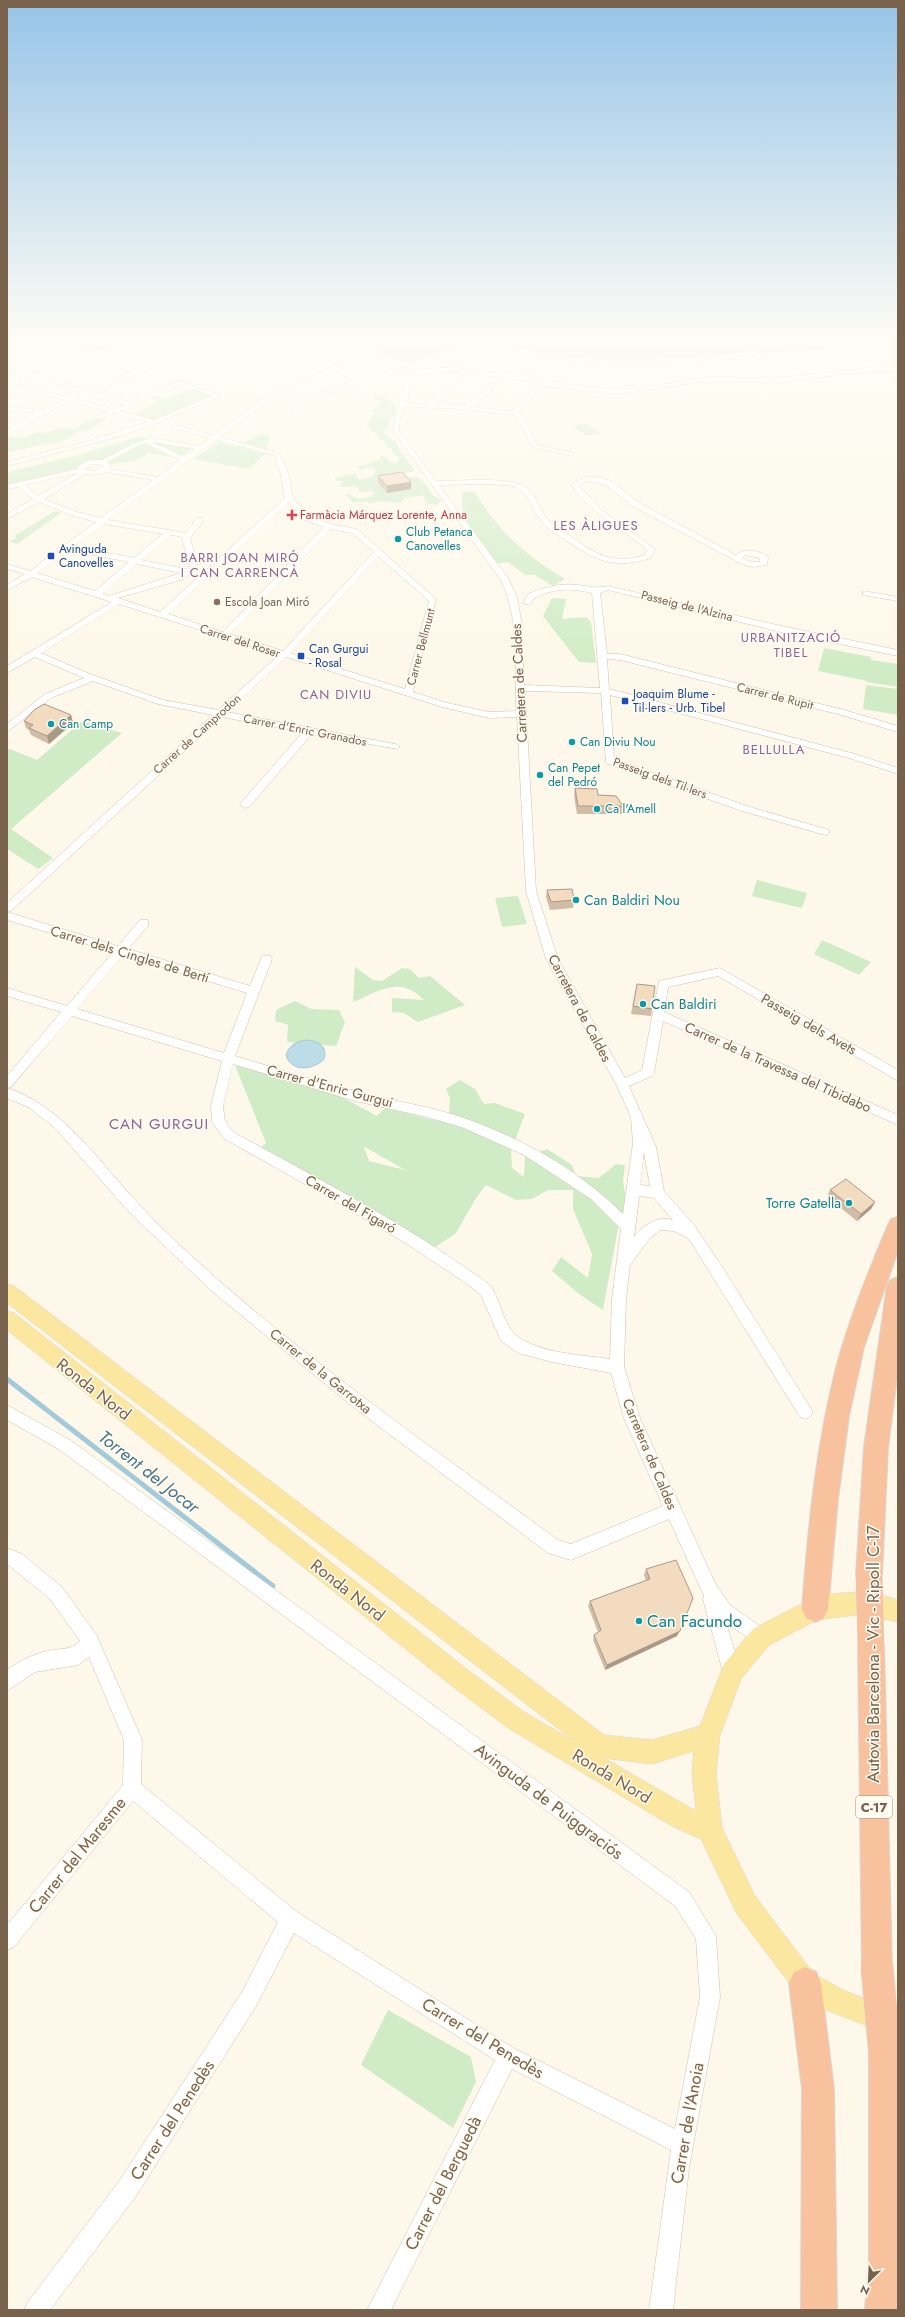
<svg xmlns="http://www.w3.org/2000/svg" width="905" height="2317" viewBox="0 0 905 2317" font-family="Jost,sans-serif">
	<rect width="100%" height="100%" fill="#fdf8e9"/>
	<g fill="#d0ecc6" fill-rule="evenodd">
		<path d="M67 343H125L91 353Z"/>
		<path d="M398 343H465L410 364 374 352Z"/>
		<path d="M491 343H819L828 350 757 355C749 352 741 350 734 355V357C654 362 568 369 491 343Z"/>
		<path d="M191 389 216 397 153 422 130 416 157 402 149 398 155 396 167 399Z"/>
		<path d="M375 396 385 398 395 404V415L390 418 388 428 381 431 396 442 399 450 415 471 406 473V477L419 478 427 486 432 495 442 500 436 505 426 503 423 495 404 498 401 503 380 501 370 504 366 501 354 503 345 495 349 494C358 501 366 500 375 493L369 489 370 491 363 493 358 490V486L340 487 343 481H337L334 478 355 474 359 480 372 477 376 470 367 467 360 470 357 467 380 460V456H384L392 463 397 462 399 458 366 424 374 415 372 411 382 402 374 398Z"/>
		<path d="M105 411 111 413 100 418 105 421 87 430 79 431 63 441 7 452V436L23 438 38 432 45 433 64 427 74 429Z"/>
		<path d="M587 424 600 433 586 436 573 426Z"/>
		<path d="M261 434 269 436 267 450 247 445 241 448 265 454 249 469 194 459 219 442 237 447Z"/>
		<path d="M138 437 192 448 179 458 149 453C132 465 109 465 89 461L78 470 7 486V472L78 455Z"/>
		<path d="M463 492H475C496 529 528 558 565 579L553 586 535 575H525L508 562 497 564C482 544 456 519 463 492Z"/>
		<path d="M55 511 61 513 17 544 10 542 17 537 14 536Z"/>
		<path d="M552 598 566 599 562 619 586 617 591 622 596 663 579 662 543 616Z"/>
		<path d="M824 648 871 657V660L898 664V687L867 682V681L818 671Z"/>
		<path d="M866 685 898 689V715L863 709Z"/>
		<path d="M82 721 122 733 11 829 53 858 38 869 7 849V748L37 760Z"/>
		<path d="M757 880 807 893 802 908 752 896Z"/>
		<path d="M518 896 527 924 502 927 495 898Z"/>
		<path d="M822 940 871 962 859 975 814 954Z"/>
		<path d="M355 967 373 980 382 981 402 968 410 969 419 978 430 976 465 1005 418 1022 404 1013 392 1012V998L424 1000C400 975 380 991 353 1002Z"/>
		<path d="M295 1001 311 1009 339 1010 345 1022 336 1046 287 1042 288 1025 275 1021 276 1010Z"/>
		<path d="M235 1065 338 1095 377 1116 385 1108 438 1121 449 1114 450 1098 446 1089 460 1080 475 1089 484 1104 495 1103 525 1114 511 1151 512 1168 524 1177 525 1157 547 1149 572 1165 576 1176 599 1178 616 1164 625 1165 623 1180 626 1200 617 1234 603 1310 579 1294 552 1271 561 1257 588 1278 592 1254 573 1209V1190H548L532 1199 516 1200 486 1185 476 1198 456 1233 434 1248 259 1159 260 1148 266 1143ZM364 1147H365L405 1170 369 1161Z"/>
		<path d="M388 2010 471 2057 476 2082 453 2128 361 2065Z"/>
	</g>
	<path fill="#bcdce8" stroke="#a2cada" d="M307 1040C318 1041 328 1046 324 1059 314 1070 291 1073 286 1055 289 1045 297 1041 307 1040Z"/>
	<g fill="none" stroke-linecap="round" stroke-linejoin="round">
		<path stroke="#a2cada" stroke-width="5" d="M7 1379 273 1586"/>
		<g stroke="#d0c1ad" stroke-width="1">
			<g id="minor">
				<path d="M36 343H44L7 357V353Z"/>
				<path d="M64 343 75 344 94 352 129 343H138L99 355 136 370 205 343H213L93 392 130 402 180 381 221 396 157 423 117 437 7 466V462L86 442 147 422 114 413 91 421V419L108 411 69 401 7 435V430L35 413 7 411V407L42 410 63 400 43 394 21 383 7 388V384L16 381 7 376V372L21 379 88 354 72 347 7 371V367L67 345ZM93 357 130 373 86 390 44 375ZM38 377 81 392 68 397 47 392 26 381ZM180 385 212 396 154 420 120 411ZM87 394 124 405 113 409 75 399Z"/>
				<path d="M373 343H381L361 353 396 372 452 367 481 372 535 376 557 383 607 389H628L716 377 780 378 874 367H898V371H874L780 382 716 381 690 383 628 393H607L548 386 542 388 518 412 522 415 537 445 574 453 575 454 572 456 532 447 516 416 513 415 465 409 405 407 399 423V431L436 481C456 481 506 477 522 485 536 492 538 507 547 519 553 526 561 530 569 535 595 554 612 565 645 555L647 550C621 527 591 514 571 485L586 477H597L612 481 638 502 736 555C744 548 760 550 768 557L767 565 753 567 744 565 632 506 606 485 587 481 579 486 603 511 655 549 651 558C614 570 594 560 564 539 556 534 548 530 542 522 533 512 530 495 518 488 506 482 455 485 439 485L508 578 517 597 521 620 524 685 600 688 592 593C572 588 554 588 534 598L530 605 523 603 528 594C543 587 561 583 577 585 589 586 596 589 608 586L781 626 898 650V656L781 632 608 590 600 593 607 654H620L844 710 898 726V732L838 714 620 660 607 659 609 689 855 754 898 768V774L849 758 610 695 614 759 750 807 829 830V834L825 835 742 811 606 763 601 693 525 691 536 891 558 959 625 1078 642 1070 659 981 720 968 898 1070V1081L718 976 668 987 664 1012 898 1115V1125L663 1021 654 1073 652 1076 629 1086 656 1147 664 1191 694 1225 719 1262 813 1412 810 1417 805 1419 800 1417 689 1239 674 1231 661 1230 650 1238 630 1265 626 1299 624 1367 640 1418 715 1583 730 1605 767 1631 770 1637 767 1643 761 1646 726 1623 741 1672 738 1678 732 1681 726 1678 723 1672 703 1599 704 1596 669 1519 571 1560 548 1553 357 1410 214 1293 130 1213 54 1127 28 1107 7 1098V1076L61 1012 7 996V988L67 1006 113 952 7 920V903L213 715 158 704 93 681 51 698 7 732V724L45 694 84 678 35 657 7 673V666L112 602 32 577 7 590V585L25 574 7 569V564L30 571 96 522 71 515 39 502 7 519V514L33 499 18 487 7 489V485L77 469 78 466 90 460H102L135 443 152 438 199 446 209 438 171 427 174 425 213 435 278 388 326 363ZM356 355C368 361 402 376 405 389L398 405 393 431 501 580C520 620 515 668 516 711L489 712 447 703 413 692 436 599 357 529 331 524 310 516 293 498 288 472 279 453 220 437 282 390 329 367 351 380 350 382 303 400 292 411V413H296L307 402 355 384 356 378 334 365ZM452 371 466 373 427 404 406 403C412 388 413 386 400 375ZM472 374 545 383 538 386 512 411 470 407 492 390 490 387 465 405 435 404ZM216 440 274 455 280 472 285 498 160 612 118 598 184 579 198 567 190 538 204 520 203 518H197L186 533 108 520ZM152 442 195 449 184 457ZM148 443 149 445 180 460 158 477 110 469 111 466 108 462 139 445ZM91 464H101L104 466 95 471 83 469ZM106 472 153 480 101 518 77 512 44 499 85 474 95 475ZM78 473 38 496 25 485ZM289 502 304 520 324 527 223 632 168 614ZM104 524 163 534 134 558 74 546ZM331 529 352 533 374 552 283 651 230 634ZM171 535 183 537V542L190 566 186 569 141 560ZM69 550 129 562 95 591 37 573ZM745 555 760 558V562H750L742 558ZM378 556 429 601 405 689 290 653ZM137 564 181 573 109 596 102 593ZM119 604 279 655 218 710 163 700 90 674 41 653ZM286 657 442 707 489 718 517 717 526 891 546 959 616 1084 631 1117 633 1143 623 1214C581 1172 527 1141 472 1121 434 1106 394 1102 355 1091 315 1081 275 1068 235 1056L272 959 270 956H262L250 986 128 949 148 926V920H140L118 946 7 912 11 911 222 717 303 732 241 803 240 805 245 808 249 807 312 734 398 749 400 747 395 744 227 712ZM123 955 247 993 224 1053 77 1009ZM72 1016 222 1061 211 1106 212 1121 223 1138 328 1197 407 1244 466 1283 481 1295 501 1341 518 1353 552 1362 611 1373 624 1418 663 1506 571 1544 558 1540C445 1457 330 1377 224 1285 195 1259 164 1232 138 1203 100 1163 62 1105 7 1088L11 1087ZM233 1064 355 1101 427 1117 464 1128 524 1155 591 1199 621 1229 612 1299 610 1359C583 1355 551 1354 527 1342 503 1332 504 1308 492 1288 488 1283 481 1278 476 1275 399 1220 315 1177 233 1132L225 1121 223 1106ZM644 1152 650 1186 640 1185ZM641 1196 654 1198 673 1220C657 1215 643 1226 634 1237L639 1197Z"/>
				<path d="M488 343H497L547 355 575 358 632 360 729 355 751 358 754 357 748 352 751 350 758 353 898 346V350L760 357 759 359C747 363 738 358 726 358 659 364 592 367 526 354 515 352 497 350 488 343Z"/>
				<path d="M558 343H640L637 345H561Z"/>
				<path d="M489 349 491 352 469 355 467 360 441 367 438 365 462 358 465 353Z"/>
				<path d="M863 591 898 597V601L863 595Z"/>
				<path d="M7 1405 70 1440 689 1892 716 1936 720 1997 689 2168 673 2310H649L671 2150 512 2069 391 2310H367L495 2060 294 1933 256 2006 136 2196 50 2310H24L28 2302 120 2180 242 1992 278 1922 133 1801 14 1947 7 1950V1925L123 1785 124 1740 89 1657 78 1665 35 1672 7 1691V1670C19 1661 33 1654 48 1651 60 1648 71 1651 80 1641L50 1599 7 1564V1548L22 1554 62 1587 97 1636 142 1740 141 1784 297 1912 515 2049 675 2129 700 1997 696 1939 675 1906 60 1450 7 1420Z"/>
			</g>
		</g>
		<g stroke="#dcd6d0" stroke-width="1">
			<path id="major" d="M7 1284 14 1286 604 1735 652 1740 700 1726 724 1664 753 1629 807 1601C834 1590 871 1590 898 1600V1622L862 1614 817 1620 769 1645 741 1679 720 1735 716 1773 722 1828 755 1896 814 1974 843 1990 895 2011 898 2017 895 2029 886 2033 826 2010 796 1992 737 1914 701 1839 672 1826 508 1728 452 1686 7 1330V1311L14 1313 468 1670 524 1712 574 1741 7 1303ZM694 1751 692 1773 696 1811 604 1758 652 1764Z"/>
		</g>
		<g stroke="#dcd6d0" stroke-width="2">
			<g id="highway">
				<path d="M898 1217V1251L864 1347 849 1416 838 1499 828 1609 824 1618 815 1622 806 1618 802 1609C808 1528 816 1447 836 1368 849 1319 868 1272 888 1225L891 1219Z"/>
				<path d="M898 1277V1370L888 1447 882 1575 878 1584 869 1588 860 1584 856 1575 864 1447 887 1286 890 1280Z"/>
				<path d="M871 1634 880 1638 884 1647 892 1967 888 1978 877 1982 866 1978 862 1967 858 1647 862 1638Z"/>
				<path d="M805 1967 816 1972 821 1983 834 2089 837 2310H801L802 2089 789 1983 794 1972Z"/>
				<path d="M885 2040 896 2045 898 2049V2310H865L869 2256V2056L874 2045Z"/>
			</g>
		</g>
		<use href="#minor" fill="#fff" fill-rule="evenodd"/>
		<use href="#major" fill="#fce7a1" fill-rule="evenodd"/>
		<use href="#highway" fill="#f8c29f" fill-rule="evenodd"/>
		<g stroke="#dcd6d0" stroke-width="27" stroke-linecap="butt">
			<path id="highway-bridge-far1" d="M869 1575 871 1647"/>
		</g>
		<g stroke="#dcd6d0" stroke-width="33" stroke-linecap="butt">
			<path id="highway-bridge" d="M877 1967 885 2056"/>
		</g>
		<use href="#highway-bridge-far1" stroke="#f8c29f" stroke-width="26"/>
		<use href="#highway-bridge" stroke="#f8c29f" stroke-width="32"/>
	</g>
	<g fill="#d1bca5">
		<path d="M186 343H203L194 346Z"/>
		<path d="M378 476 411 489 387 493 378 483Z"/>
		<path d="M71 715 73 723 49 744 31 735 29 730 26 728 24 721Z"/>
		<path d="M575 788 598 795 623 806 622 814H577L574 796Z"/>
		<path d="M547 890 574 900 573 908 550 910 546 897Z"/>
		<path d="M637 984 652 1009 651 1016 631 1014Z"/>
		<path d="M830 1190 875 1202 871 1209 857 1221 827 1197Z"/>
		<path d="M646 1569 677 1636 605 1670 593 1640 594 1635 598 1632 588 1606 590 1601 646 1581 644 1575Z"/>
	</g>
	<g fill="#aa9986">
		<path d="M194 343H203L194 346Z"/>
		<path d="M411 482V489L387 493V486Z"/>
		<path d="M71 715 73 723 49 744 47 736Z"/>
		<path d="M875 1202 871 1209 857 1221 861 1214Z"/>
		<path d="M680 1631 677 1636 605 1670 607 1665Z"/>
	</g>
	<g fill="#f3dbc0" stroke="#aa9986">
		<path d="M402 472 411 482 387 486 378 476Z"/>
		<path d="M44 704 71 715 47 736 29 728 33 725 24 721 34 710Z"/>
		<path d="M575 788 597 789 598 795 616 796 623 806H578Z"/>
		<path d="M572 889 574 900 551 902 547 890Z"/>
		<path d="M637 984 655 986 652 1009 633 1006Z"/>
		<path d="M846 1179 875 1202 861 1214 830 1190Z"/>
		<path d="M676 1560 693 1598 680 1631 607 1665 594 1635 601 1630 590 1601 650 1579 646 1569Z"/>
	</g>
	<linearGradient id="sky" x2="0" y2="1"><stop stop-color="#96c4e8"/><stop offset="0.51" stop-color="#fefcf5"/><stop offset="1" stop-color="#fefcf5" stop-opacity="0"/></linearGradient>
	<rect width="905" height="667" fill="url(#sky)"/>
	<path fill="#e0444e" stroke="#fffbf0" stroke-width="1.5" d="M290 509h4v4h4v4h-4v4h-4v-4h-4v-4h4z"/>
	<g fill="#0f9aa8" stroke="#fffbf0" stroke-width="1.5">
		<circle cx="398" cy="539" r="4"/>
		<circle cx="51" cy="724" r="4"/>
		<circle cx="572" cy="742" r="4"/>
		<circle cx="540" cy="775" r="4"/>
		<circle cx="597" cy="809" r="4"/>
		<circle cx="576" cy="900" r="4"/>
		<circle cx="643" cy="1004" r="4"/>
		<circle cx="849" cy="1203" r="4"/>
		<circle cx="639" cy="1621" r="4"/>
	</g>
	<g fill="#1a4fb4" stroke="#fffbf0" stroke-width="1.5">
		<rect x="47" y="552" width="8" height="8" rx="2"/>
		<rect x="297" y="652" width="8" height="8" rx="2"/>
		<rect x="621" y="697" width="8" height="8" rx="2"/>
	</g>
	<circle fill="#8d6e63" stroke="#fffbf0" stroke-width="1.5" cx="217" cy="602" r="4"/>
	<g text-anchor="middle" stroke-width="3" stroke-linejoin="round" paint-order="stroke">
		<g font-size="12" fill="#be3a42" stroke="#fffbf0" text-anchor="start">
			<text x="300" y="519">Farmàcia Márquez Lorente, Anna</text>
		</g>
		<g font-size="12" fill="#0d838f" stroke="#fffbf0" text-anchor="start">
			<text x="406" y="536">Club Petanca<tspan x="406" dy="14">Canovelles</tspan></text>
			<text x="59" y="728">Can Camp</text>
			<text x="580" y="746">Can Diviu Nou</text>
			<text x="548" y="772">Can Pepet<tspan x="548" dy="14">del Pedró</tspan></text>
			<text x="605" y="813">Ca l'Amell</text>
		</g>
		<g font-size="12" fill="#164399" stroke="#fffbf0" text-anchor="start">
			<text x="59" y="553">Avinguda<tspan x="59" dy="14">Canovelles</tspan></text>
			<text x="309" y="653">Can Gurgui<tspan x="309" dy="14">- Rosal</tspan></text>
			<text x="633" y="698">Joaquim Blume -<tspan x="633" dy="14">Til·lers - Urb. Tibel</tspan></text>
		</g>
		<g font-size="12" fill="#785e54" stroke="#fffbf0" text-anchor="start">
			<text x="225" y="606">Escola Joan Miró</text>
		</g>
		<g font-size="12" fill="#79624b" stroke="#fffbf0">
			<text transform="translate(687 606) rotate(14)" y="4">Passeig de l'Alzina</text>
			<text transform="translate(240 641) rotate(18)" y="4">Carrer del Roser</text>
			<text transform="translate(421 647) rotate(-75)" y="4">Carrer Bellmunt</text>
			<text transform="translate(775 696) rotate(14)" y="4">Carrer de Rupit</text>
			<text transform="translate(305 730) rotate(11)" y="4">Carrer d'Enric Granados</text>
			<text transform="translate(197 734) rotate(-42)" y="4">Carrer de Camprodon</text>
			<text transform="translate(660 778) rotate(20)" y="4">Passeig dels Til·lers</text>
		</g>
		<g font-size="13" letter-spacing="1" fill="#8b6395" stroke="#fffbf0">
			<text x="596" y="530">LES ÀLIGUES</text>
			<text x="240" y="562">BARRI JOAN MIRÓ<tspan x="240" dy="15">I CAN CARRENCÀ</tspan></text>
			<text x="791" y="642">URBANITZACIÓ<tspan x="791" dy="15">TIBEL</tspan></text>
			<text x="336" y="699">CAN DIVIU</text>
			<text x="774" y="754">BELLULLA</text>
		</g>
		<rect fill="#fffbf0" stroke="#a1907c" stroke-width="1" x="856" y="1796" width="36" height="22" rx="3"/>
		<g font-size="13" font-weight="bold" fill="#79624b">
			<text x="874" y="1812">C-17</text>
		</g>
		<g font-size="14" fill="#79624b" stroke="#fffbf0">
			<text transform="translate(519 683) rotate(-93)" y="5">Carretera de Caldes</text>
			<text transform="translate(130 954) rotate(17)" y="5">Carrer dels Cingles de Bertí</text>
			<text transform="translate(580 1008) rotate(62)" y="5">Carretera de Caldes</text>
			<text transform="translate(809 1024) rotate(30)" y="5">Passeig dels Avets</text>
			<text transform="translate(778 1067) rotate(24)" y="5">Carrer de la Travessa del Tibidabo</text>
			<text transform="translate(330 1086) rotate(15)" y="5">Carrer d'Enric Gurgui</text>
			<text transform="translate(351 1204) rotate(30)" y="5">Carrer del Figaró</text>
			<text transform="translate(321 1371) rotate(39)" y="5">Carrer de la Garrotxa</text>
			<text transform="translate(650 1454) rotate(67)" y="5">Carretera de Caldes</text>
		</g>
		<g font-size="14" fill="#0d838f" stroke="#fffbf0" text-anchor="start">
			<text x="584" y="905">Can Baldiri Nou</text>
			<text x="651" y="1009">Can Baldiri</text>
			<text x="841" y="1208" text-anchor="end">Torre Gatella</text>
		</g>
		<g font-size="15" letter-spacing="1" fill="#8b6395" stroke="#fffbf0">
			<text x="159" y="1129">CAN GURGUI</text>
		</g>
		<g font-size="17" fill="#79624b" stroke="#fffbf0">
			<text transform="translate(94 1389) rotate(38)" y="6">Ronda Nord</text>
			<text transform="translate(348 1590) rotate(38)" y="6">Ronda Nord</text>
			<text transform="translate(873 1654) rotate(-90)" y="6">Autovia Barcelona - Vic - Ripoll C-17</text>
			<text transform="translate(612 1776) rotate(31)" y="6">Ronda Nord</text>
			<text transform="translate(549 1801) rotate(37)" y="6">Avinguda de Puiggraciós</text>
			<text transform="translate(77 1855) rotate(-51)" y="6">Carrer del Maresme</text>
			<text transform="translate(483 2038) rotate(31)" y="6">Carrer del Penedès</text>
			<text transform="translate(172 2120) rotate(-57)" y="6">Carrer del Penedès</text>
			<text transform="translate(687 2123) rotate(-80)" y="6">Carrer de l'Anoia</text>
			<text transform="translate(443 2183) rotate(-63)" y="6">Carrer del Berguedà</text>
		</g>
		<g font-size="17" fill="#0d838f" stroke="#fffbf0" text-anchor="start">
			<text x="647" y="1627">Can Facundo</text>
		</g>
		<g font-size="18" font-style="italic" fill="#44768c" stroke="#fffbf0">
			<text transform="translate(149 1472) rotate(38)" y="6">Torrent del Jocar</text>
		</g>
	</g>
	<rect width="905" height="2317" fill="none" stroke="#79624b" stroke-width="16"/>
	<g transform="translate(869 2281) rotate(204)" stroke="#fffbf0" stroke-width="3" paint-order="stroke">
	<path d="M0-3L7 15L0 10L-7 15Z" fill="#79624b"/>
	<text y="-6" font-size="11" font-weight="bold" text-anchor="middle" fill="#79624b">N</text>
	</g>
</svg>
